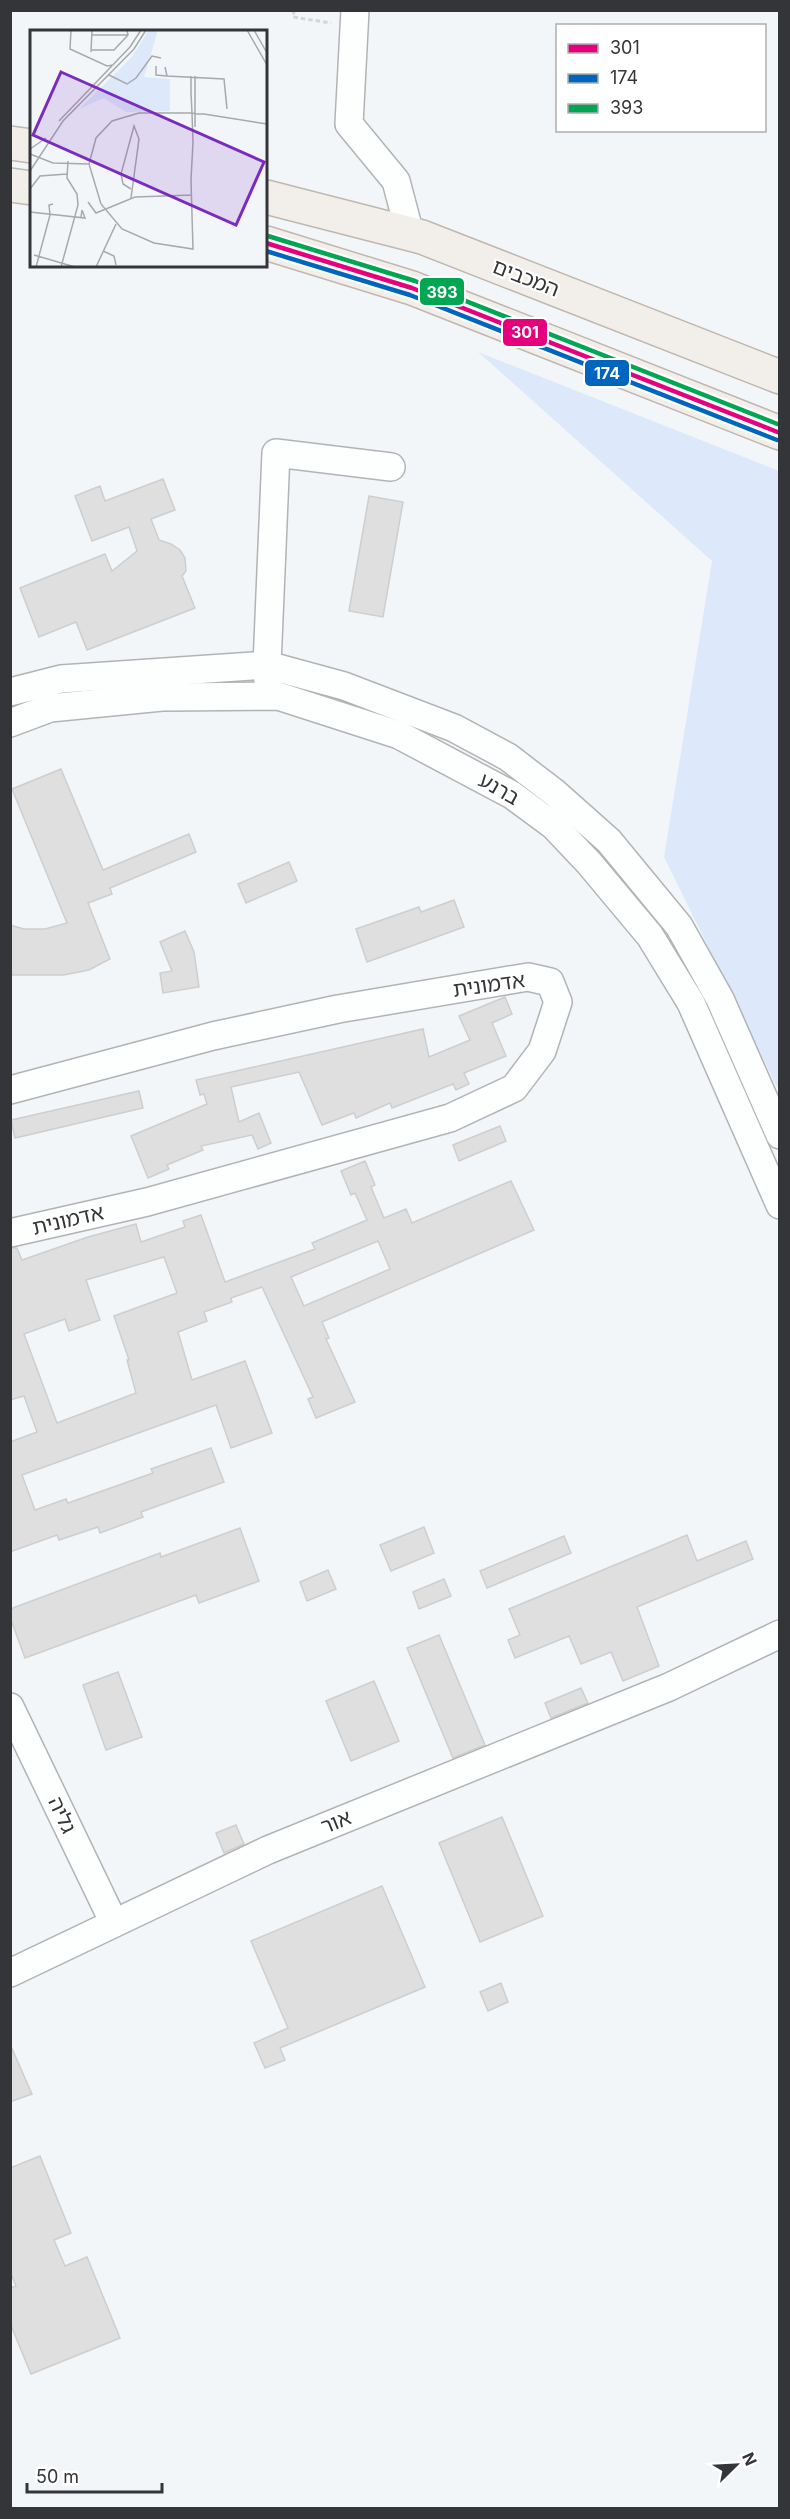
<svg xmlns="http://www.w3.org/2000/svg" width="790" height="2519" viewBox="0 0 790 2519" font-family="Inter,'Noto Sans Hebrew',sans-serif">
	<rect width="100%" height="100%" fill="#f3f6f9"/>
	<path fill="#dde9fb" d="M478 352 779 471V1091L664 857 712 561Z"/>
	<g fill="#dfdfe0" stroke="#cececf" stroke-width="1.5" fill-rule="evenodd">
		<path d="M163 479 175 510 151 519 159 540 171 544 180 550 185 558 186 571 182 576 195 608 87 650 76 622 39 637 20 588 105 554 112 571 137 551 129 527 92 541 75 496 100 486 105 501Z"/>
		<path d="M369 496 403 502 383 617 349 611Z"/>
		<path d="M61 769 103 870 189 834 196 852 110 888 112 894 88 903 110 959 89 970 64 975H10V925L24 929H45L67 923 12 789Z"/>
		<path d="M289 862 297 881 246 903 238 884Z"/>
		<path d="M454 900 464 927 367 962 356 929 419 907 421 912Z"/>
		<path d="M185 931 194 952 199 987 163 993 160 973 172 971 160 942Z"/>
		<path d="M505 997 512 1014 492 1023 506 1056 464 1073 469 1084 456 1090 453 1084 392 1108 390 1103 356 1118 354 1113 322 1125 299 1072 231 1087 239 1122 259 1113 271 1143 258 1149 252 1135 201 1146 203 1150 167 1165 169 1169 148 1178 131 1136 207 1104 204 1094 200 1095 196 1080 423 1029 429 1057 470 1040 459 1016Z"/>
		<path d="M139 1091 143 1108 15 1138 11 1120Z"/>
		<path d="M500 1126 506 1141 459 1161 453 1145Z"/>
		<path d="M365 1161 375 1185 371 1187 384 1218 406 1209 412 1223 511 1181 534 1230 322 1322 329 1338 326 1339 355 1402 316 1418 308 1399 313 1397 262 1287 231 1298 232 1302 204 1312 207 1321 178 1332 192 1380 245 1361 272 1433 231 1448 216 1405 22 1475 35 1510 66 1499 68 1503 153 1473 151 1469 211 1448 224 1482 141 1512 143 1517 100 1533 98 1527 59 1540 57 1535 10 1552V1442L37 1432 24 1396 10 1400V1248H17L22 1260 88 1237 136 1224 141 1242 185 1227 183 1221 201 1215 225 1282 315 1249 312 1243 367 1220 355 1193 351 1195 341 1171ZM378 1241 390 1269 304 1306 291 1277ZM164 1257 177 1293 114 1316 129 1360H127L136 1393 57 1423 24 1334 65 1319 69 1331 100 1320 86 1280Z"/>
		<path d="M424 1527 434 1553 391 1571 380 1545Z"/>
		<path d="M240 1528 259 1581 199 1603 196 1595 25 1658 10 1617V1609L160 1553 161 1557Z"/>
		<path d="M687 1535 697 1561 746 1541 753 1559 637 1607 659 1666 623 1681 611 1652 581 1664 569 1636 515 1658 508 1640 520 1635 509 1609Z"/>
		<path d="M564 1536 571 1553 487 1588 480 1571Z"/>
		<path d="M328 1570 336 1589 307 1601 300 1582Z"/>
		<path d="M444 1579 451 1596 419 1609 413 1592Z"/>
		<path d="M439 1635 485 1745 453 1758 407 1648Z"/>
		<path d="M118 1672 142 1737 106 1750 83 1685Z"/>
		<path d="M374 1681 399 1741 351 1761 326 1701Z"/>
		<path d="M581 1688 588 1703 551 1718 545 1703Z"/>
		<path d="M502 1817 543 1916 480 1942 439 1843Z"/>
		<path d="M236 1825 244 1844 224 1853 216 1833Z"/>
		<path d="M382 1886 425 1987 280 2048 285 2060 265 2068 254 2043 288 2028 251 1941Z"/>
		<path d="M501 1983 508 2002 488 2011 480 1992Z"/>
		<path d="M10 2044 32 2094 10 2102Z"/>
		<path d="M40 2156 71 2233 54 2240 65 2266 87 2257 120 2338 31 2374 10 2323V2288L16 2286 10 2271V2168Z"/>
	</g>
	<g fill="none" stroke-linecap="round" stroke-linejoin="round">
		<g stroke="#b2b3b5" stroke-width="30">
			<g id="minor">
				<path d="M355 10 349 124 396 181 410 234"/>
				<path d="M268 682 267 665 276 453 391 467"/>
				<path d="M10 692 61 679 267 665 344 686 454 728 508 757 555 793 609 841 679 926 720 999 780 1135"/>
				<path d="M10 723 50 708 162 697 278 696 399 735 512 795 554 826 589 863 650 936 691 1003 780 1205"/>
				<path d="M10 1090 213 1036 338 1009 528 977 550 982 558 1002 542 1051 514 1088 450 1118 147 1202 10 1233"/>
				<path d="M10 1707 114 1923"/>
				<path d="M10 1973 268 1850 669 1687 780 1634"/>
			</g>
		</g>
		<g stroke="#c0b8b0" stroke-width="36">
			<g id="major">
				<path d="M10 143 32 146"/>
				<path d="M10 185 32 188"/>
				<path d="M266 197 422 237 780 377"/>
				<path d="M266 243 412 288 780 433"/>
			</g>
		</g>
		<path stroke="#d4d5d6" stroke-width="3" stroke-dasharray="4.5 3" stroke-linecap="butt" d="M294 10 293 17 331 23"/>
		<use href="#minor" stroke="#fdfefe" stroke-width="27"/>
		<use href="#major" stroke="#f2eee9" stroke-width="33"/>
		<g stroke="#fff" stroke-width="9">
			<path id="bus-1" d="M266 243 412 288 780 433"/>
		</g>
		<g stroke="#fff" stroke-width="9">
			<path id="bus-2" d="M266 251 410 295 777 440"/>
		</g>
		<g stroke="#fff" stroke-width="9">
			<path id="bus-3" d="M268 236 415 281 780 425"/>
		</g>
		<use href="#bus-1" stroke="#e5007d" stroke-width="4.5"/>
		<use href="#bus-2" stroke="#0065bd" stroke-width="4.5"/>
		<use href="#bus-3" stroke="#00a651" stroke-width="4.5"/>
	</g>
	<g text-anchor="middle" stroke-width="4.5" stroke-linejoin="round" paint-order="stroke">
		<g font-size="21" fill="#343538" stroke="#fff">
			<text transform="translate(526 278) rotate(21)" y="7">המכבים</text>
			<text transform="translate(499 789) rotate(30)" y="7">ברנע</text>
			<text transform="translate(489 985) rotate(-8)" y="7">אדמונית</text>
			<text transform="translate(68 1220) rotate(-13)" y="7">אדמונית</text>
			<text transform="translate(62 1815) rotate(65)" y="7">גליה</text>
			<text transform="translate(336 1822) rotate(-22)" y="7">אור</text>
		</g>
	</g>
	<g transform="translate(30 30)">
		<rect width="237" height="237" fill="#f3f6f9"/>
		<path d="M119 0H128L114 47 140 49V81L96 82 74 68 49 79 101 28Z" fill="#dde9fb"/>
		<path fill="none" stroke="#a7a9ac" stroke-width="1.5" d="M41 0 40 19 77 36 83 35M217 0 237 35M224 0 237 23M62 5H98M62 20H84L98 5 97 0M61 22 62 0M126 36V45L137 46M135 37 137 46 194 49 197 79M79 45 97 54 106 48 122 26 131 28M161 46V63L162 83 163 112 161 150 163 219 124 213 92 199 71 174 59 134 66 108 82 91 109 83H162L166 84H174L237 94M29 91 100 17 111 0M165 97V46M0 119 16 108M0 124 23 133 59 134M0 141 33 91 104 19 116 0M0 159 10 146 37 144M101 159 93 154 91 144 104 96 109 109 101 168M58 172 66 183 105 167 162 165M0 182 55 188 52 180 51 187M73 221 84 226 86 235M4 225 45 237M6 237 20 185 19 175 23 174M31 237 48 175 47 164 37 148 38 131M66 237 86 194"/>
		<path fill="#7b2cbf" fill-opacity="0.15" stroke="#7b2cbf" stroke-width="3" d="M31 42 234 132 206 195 3 105Z"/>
		<rect width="237" height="237" fill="none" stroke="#343538" stroke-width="3"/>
	</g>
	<g stroke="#fff" stroke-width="2">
		<rect x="419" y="277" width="46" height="29" rx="6" fill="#00a651"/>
		<rect x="502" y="318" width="46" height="29" rx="6" fill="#e5007d"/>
		<rect x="584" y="359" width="46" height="28" rx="6" fill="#0065bd"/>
	</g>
	<g font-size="16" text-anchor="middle" font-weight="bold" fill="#fff">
		<text x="442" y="298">393</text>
		<text x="525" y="338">301</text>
		<text x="607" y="379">174</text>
	</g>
	<rect width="790" height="2519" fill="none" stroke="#343538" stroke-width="24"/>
	<rect x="556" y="24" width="210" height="108" fill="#ffffff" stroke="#aeaeaf" stroke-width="1.5"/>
	<rect x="568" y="44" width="30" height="9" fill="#e5007d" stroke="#aeaeaf" stroke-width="1.5"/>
	<text x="610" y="54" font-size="18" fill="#343538">301</text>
	<rect x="568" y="74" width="30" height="9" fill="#0065bd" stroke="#aeaeaf" stroke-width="1.5"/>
	<text x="610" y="84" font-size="18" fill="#343538">174</text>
	<rect x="568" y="104" width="30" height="9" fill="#00a651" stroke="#aeaeaf" stroke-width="1.5"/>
	<text x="610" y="114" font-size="18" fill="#343538">393</text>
	<g transform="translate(736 2465) rotate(66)" stroke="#ffffff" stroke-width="4.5" paint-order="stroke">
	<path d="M0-4.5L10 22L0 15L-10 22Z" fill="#343538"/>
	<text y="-9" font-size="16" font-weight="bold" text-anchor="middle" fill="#343538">N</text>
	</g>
	<path d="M27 2483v9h135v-9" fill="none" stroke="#343538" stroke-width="3"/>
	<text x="36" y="2483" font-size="18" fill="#343538" stroke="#ffffff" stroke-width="4.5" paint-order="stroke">50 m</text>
</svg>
